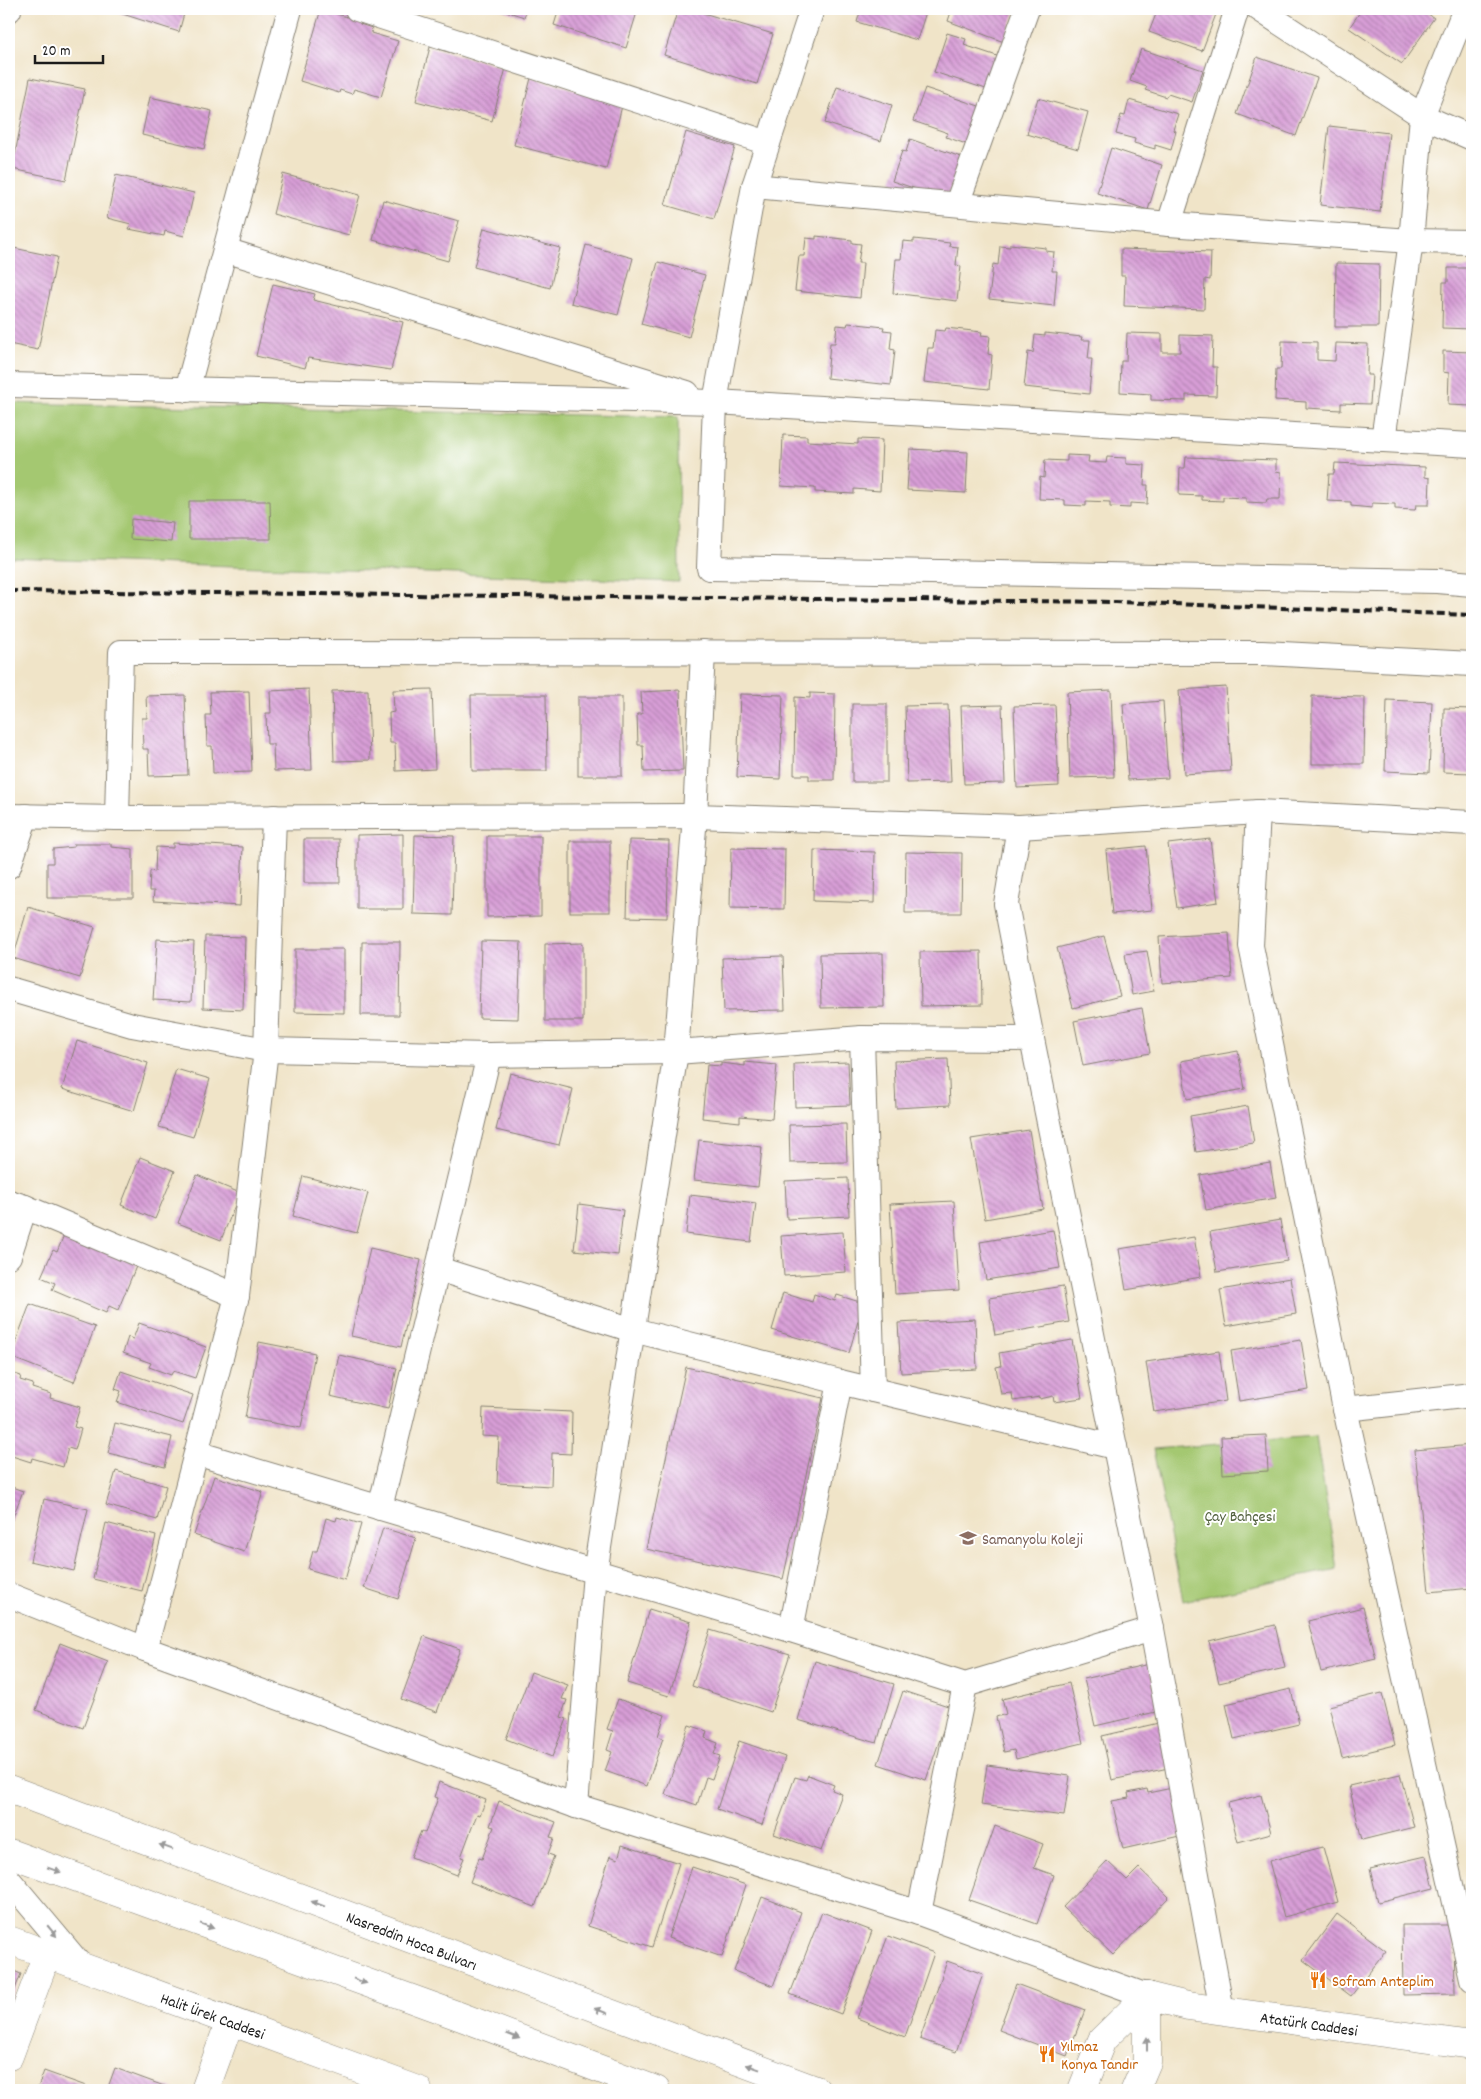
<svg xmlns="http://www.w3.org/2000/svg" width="1481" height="2099" viewBox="0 0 1481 2099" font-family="Dekko,sans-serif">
	<defs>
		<pattern id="building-back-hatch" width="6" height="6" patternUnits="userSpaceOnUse" patternTransform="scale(1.25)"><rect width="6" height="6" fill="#d89ed7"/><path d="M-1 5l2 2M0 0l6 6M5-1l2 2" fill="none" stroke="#ae80ae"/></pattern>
	</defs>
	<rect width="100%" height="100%" fill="#fff"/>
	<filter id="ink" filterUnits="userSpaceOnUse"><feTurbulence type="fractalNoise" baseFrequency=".02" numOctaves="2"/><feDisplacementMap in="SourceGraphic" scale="10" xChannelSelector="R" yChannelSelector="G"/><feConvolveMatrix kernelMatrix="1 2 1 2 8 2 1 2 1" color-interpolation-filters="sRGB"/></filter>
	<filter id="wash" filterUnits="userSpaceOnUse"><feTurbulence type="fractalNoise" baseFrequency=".0096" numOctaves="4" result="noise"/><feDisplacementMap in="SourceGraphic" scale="20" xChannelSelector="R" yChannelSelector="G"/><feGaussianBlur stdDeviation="1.12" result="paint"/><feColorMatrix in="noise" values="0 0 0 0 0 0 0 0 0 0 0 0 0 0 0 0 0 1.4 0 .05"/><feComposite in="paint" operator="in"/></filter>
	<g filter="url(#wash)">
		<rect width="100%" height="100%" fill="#f0e4c8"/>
		<g fill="#a4c871" stroke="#607246">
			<path d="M9 403 678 417 679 582 9 558Z"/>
			<path d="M1316 1437 1337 1569 1183 1601 1153 1449Z"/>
		</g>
		<g id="blocks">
			<g fill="url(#building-back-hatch)">
				<path d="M107 9H193L192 12 185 10 179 32Z"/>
				<path d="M321 9 360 21V24L372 28 371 33 398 41 381 97 354 89 352 94 340 90 339 93 300 81Z"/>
				<path d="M500 9H527L524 17Z"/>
				<path d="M559 9H638L626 48 554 25Z"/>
				<path d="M678 9H690L773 34 757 84 664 55Z"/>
				<path d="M861 9H927L917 40 857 22Z"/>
				<path d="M952 9H1016L1004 42 948 21Z"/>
				<path d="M1158 9H1218L1202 51 1149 32Z"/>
				<path d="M1362 9H1421L1434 18 1402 64 1349 28Z"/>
				<path d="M947 33 966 39 964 45 1000 57 989 90 934 72Z"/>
				<path d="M430 47 506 68 492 121 416 101Z"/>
				<path d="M1141 49 1203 70 1192 102 1168 94 1166 97 1145 90 1147 87 1130 81Z"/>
				<path d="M1257 57 1317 78 1296 136 1237 114Z"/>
				<path d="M30 78 85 89 66 180 12 169Z"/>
				<path d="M531 78 623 102 606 169 514 145Z"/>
				<path d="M837 87 892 105 881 141 825 123Z"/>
				<path d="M925 88 982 107 969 145 946 137 948 133 913 121Z"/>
				<path d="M150 97 212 111 204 149 142 135Z"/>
				<path d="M1038 98 1088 112 1078 149 1027 134Z"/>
				<path d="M1129 100 1178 114 1173 130 1176 131 1171 150 1155 145V149L1134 143 1135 139 1116 134 1121 115 1125 116Z"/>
				<path d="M1329 126 1389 133 1380 212 1320 205Z"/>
				<path d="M686 132 735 147 714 219 665 205Z"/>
				<path d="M910 139 961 157 948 196 927 189 926 192 892 181 902 151 906 152Z"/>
				<path d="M1111 148 1162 165 1148 210 1097 193Z"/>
				<path d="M283 174 360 195 349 235 273 214Z"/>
				<path d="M116 175 194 193 184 236 165 231 164 236 129 229 131 224 107 218Z"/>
				<path d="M383 200 459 221 448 261 373 240Z"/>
				<path d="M484 228 560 248 550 288 474 267Z"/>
				<path d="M816 236 852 240V243L861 244 858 263H863L860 298 795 291 799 256H804L806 238 816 239Z"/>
				<path d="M914 239 950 243 949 246 958 247 956 265 961 266 957 301 893 293 896 259H901L903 241 914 242Z"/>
				<path d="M1010 244 1046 248V251L1054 252 1052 271H1057L1054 306 989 299 993 264 998 265 1000 246 1010 247Z"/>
				<path d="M586 245 633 258 618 315 571 303Z"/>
				<path d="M9 247 57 257 38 350 9 344Z"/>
				<path d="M1121 249 1211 252 1210 280 1205 279 1204 309 1124 306 1125 276H1121Z"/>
				<path d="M658 262 705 275 689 337 641 324Z"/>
				<path d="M1336 263 1379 264 1378 327H1335Z"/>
				<path d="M1448 268H1472V329L1442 328 1443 282H1448Z"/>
				<path d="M273 284 315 294 313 300 403 322 391 370 308 358 305 368 256 356Z"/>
				<path d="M848 323 884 327 883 330 892 331 890 349 895 350 891 385 827 378 830 343H835L837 325 847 326Z"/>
				<path d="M946 328 982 332 981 335 990 336 988 354 992 355 989 389 924 382 928 348H933L935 330 945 331Z"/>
				<path d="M1045 333 1082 337 1081 340H1090L1088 359H1092L1089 394 1024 387 1028 352 1033 353 1035 335 1045 336Z"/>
				<path d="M1127 333 1162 334V352H1180V335L1213 336 1212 367H1217L1216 396 1186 395V401L1151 400V394L1120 392 1121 361H1126Z"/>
				<path d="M1282 341 1317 342V360L1335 361 1336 343 1368 344 1367 375H1372L1370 404 1341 403V410L1306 408V402L1275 400 1276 369H1281Z"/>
				<path d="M1443 351 1472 352V406L1448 405 1449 373 1443 372Z"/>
				<path d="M783 435 807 436V441L858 444V439L882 440 880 491 854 489V494L815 492V488L781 486Z"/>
				<path d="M910 449 968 452 966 493 907 490Z"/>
				<path d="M1067 455 1089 456 1088 462 1106 463 1107 457 1126 458V464L1145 465 1144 485H1148L1147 504 1130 503V508L1110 507V502L1086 501V506L1065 505V500L1039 499 1040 477 1044 478 1045 460 1067 461Z"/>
				<path d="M1186 457 1276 460V471L1281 472 1280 499H1267L1266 503 1246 502V498L1223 497V501L1202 500V496L1179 495 1180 468H1185Z"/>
				<path d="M1335 463 1425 467V477L1430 478 1429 505H1416L1415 510 1395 509V504L1372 503V508L1351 506V502L1327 501 1329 474H1334Z"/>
				<path d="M189 501H270L271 539H189Z"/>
				<path d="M131 519 173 523 171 542 130 539Z"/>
				<path d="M1226 687 1231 771 1184 774 1179 690Z"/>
				<path d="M309 689 312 770 274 771 273 744H267L266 713H271L270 691Z"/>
				<path d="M432 689 435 769 396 771 395 743H390L389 713 394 712 393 690Z"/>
				<path d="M368 690 370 760 334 761 332 691Z"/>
				<path d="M680 690 683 771 644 772 643 745H638L637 714H642L641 692Z"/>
				<path d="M1111 690 1114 777 1070 778 1067 692Z"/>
				<path d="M249 691 252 772 213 773 212 746H207L206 715H211L210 692Z"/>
				<path d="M810 693 835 694 834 780H809V775H794L795 697 810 698Z"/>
				<path d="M740 694 783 695 780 779 737 777Z"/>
				<path d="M185 695 188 775 149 776 148 749H143L142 718H147L146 696Z"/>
				<path d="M471 695H546L547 771H472Z"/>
				<path d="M1312 696 1365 697 1364 764H1312Z"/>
				<rect x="578" y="697" width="44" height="79"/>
				<path d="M1387 700 1432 702 1429 773 1385 771Z"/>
				<path d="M1163 701 1168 778 1128 780 1123 704Z"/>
				<rect x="852" y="704" width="35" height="78"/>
				<path d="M948 705 951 782 907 783 905 706Z"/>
				<path d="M1002 705 1005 783 964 784 961 706Z"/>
				<path d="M1055 705 1059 786 1017 788 1014 706Z"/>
				<path d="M1444 708 1472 709V773L1443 772Z"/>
				<path d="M403 834V909H357V835Z"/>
				<path d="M415 835 454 836 452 915 413 914Z"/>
				<path d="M487 836H541V916L487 917Z"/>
				<path d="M304 839H339L340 883H304Z"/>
				<path d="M1210 839 1218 902 1177 908 1168 844Z"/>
				<path d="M629 840 669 841 667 918 627 917Z"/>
				<rect x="570" y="841" width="40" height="71"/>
				<path d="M173 843 243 847 240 906 153 901 154 891H149L150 871 155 872 156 847 173 848Z"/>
				<path d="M74 844H111V847L133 849V898H47V863H53V849L74 847Z"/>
				<path d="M1146 846 1152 910 1112 914 1106 850Z"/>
				<path d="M731 848 785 849 784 909 730 908Z"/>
				<path d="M814 850 875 852 874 903 813 901Z"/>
				<path d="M906 852 962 853 961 913H905Z"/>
				<path d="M28 907 95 927 80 978 13 958Z"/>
				<path d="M1229 933 1232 978 1162 983 1159 937Z"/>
				<path d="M205 936 245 937 243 1010 203 1008Z"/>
				<path d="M1104 936 1120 996 1073 1008 1057 948Z"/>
				<path d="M157 939 194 942 191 1002 153 1000Z"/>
				<path d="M481 941 521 942 518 1019 479 1018Z"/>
				<path d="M362 942H400L399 1015H361Z"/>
				<path d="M583 943V1021H545V944Z"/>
				<path d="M295 949H344V1013L295 1012Z"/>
				<path d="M981 951 982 1005 921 1006 920 952Z"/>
				<path d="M1147 951 1154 991 1132 995 1125 954Z"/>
				<path d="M883 953 884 1007 821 1008 820 954Z"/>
				<path d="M783 956 785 1010 724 1011 722 958Z"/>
				<path d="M1142 1008 1150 1053 1083 1066 1074 1021Z"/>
				<path d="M77 1041 148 1063 134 1111 62 1089Z"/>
				<path d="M1238 1051 1245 1089 1187 1099 1181 1061Z"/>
				<path d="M948 1059 950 1105 896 1108 894 1061Z"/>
				<path d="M745 1062 777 1065 772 1119 740 1116V1122L702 1118 707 1065 721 1066V1063L745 1066Z"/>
				<path d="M848 1062 850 1105 795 1107 794 1064Z"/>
				<path d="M176 1069 210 1079 193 1137 159 1127Z"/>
				<path d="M510 1073 573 1089 559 1145 496 1130Z"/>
				<path d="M1248 1106 1254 1143 1196 1152 1190 1116Z"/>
				<path d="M846 1124 847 1162 790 1163 789 1125Z"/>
				<path d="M1029 1130 1043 1209 985 1219 971 1139Z"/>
				<path d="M699 1140 762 1147 758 1187 694 1180Z"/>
				<path d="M140 1157 175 1171 155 1219 121 1205Z"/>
				<path d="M1270 1163 1276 1198 1206 1210 1200 1175Z"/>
				<path d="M197 1175 240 1193 221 1240 178 1223Z"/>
				<path d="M303 1176 368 1193 357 1233 293 1216Z"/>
				<path d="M848 1178 849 1216 787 1219 785 1181Z"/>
				<path d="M690 1195 756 1203 751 1242 686 1234Z"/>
				<path d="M954 1201 959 1290 895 1294 890 1204Z"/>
				<path d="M579 1204 623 1210 618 1255 574 1250Z"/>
				<path d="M1280 1220 1287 1261 1217 1272 1210 1232Z"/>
				<path d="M66 1230 137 1264 118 1310 109 1306 106 1313 52 1290 55 1283 41 1277 53 1250 57 1252Z"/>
				<path d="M1053 1230 1060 1268 986 1280 980 1242Z"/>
				<path d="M843 1232 846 1272 784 1276 781 1236Z"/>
				<path d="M1194 1237 1201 1277 1126 1290 1119 1249Z"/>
				<path d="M370 1248 421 1260 401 1347 351 1336Z"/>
				<path d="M1290 1278 1296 1314 1226 1326 1220 1290Z"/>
				<path d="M1063 1286 1069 1322 995 1335 989 1298Z"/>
				<path d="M783 1293 812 1302 814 1294 835 1301 837 1295 863 1303 849 1353 772 1330Z"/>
				<path d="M30 1304 95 1327 74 1382 10 1357Z"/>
				<path d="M975 1319 977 1369 901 1373 898 1323Z"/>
				<path d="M139 1323 206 1347 195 1378 173 1371 171 1375 149 1367 151 1363 123 1353 128 1337 133 1339Z"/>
				<path d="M1072 1340 1082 1398 1054 1402 1053 1396 1040 1399V1397L1013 1401 1012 1393 1001 1394 996 1367 1001 1366 999 1353Z"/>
				<path d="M1301 1340 1309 1390 1239 1401 1231 1351Z"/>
				<path d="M259 1342 315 1353 301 1428 245 1418Z"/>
				<path d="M1219 1351 1226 1401 1154 1412 1146 1362Z"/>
				<path d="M339 1355 397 1368 388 1409 330 1396Z"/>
				<path d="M686 1367 823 1398 783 1579 646 1549Z"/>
				<path d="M121 1371 193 1395 183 1424 117 1402 121 1391 115 1389Z"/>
				<path d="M9 1372 21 1376 20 1380 33 1384 32 1388 51 1394 50 1398 80 1407 74 1427 81 1429 75 1450 68 1448 63 1467 32 1458 31 1462 12 1456 11 1460 9 1459Z"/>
				<path d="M483 1408 572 1412 571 1454 552 1453 551 1486 497 1483 499 1437 482 1436Z"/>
				<path d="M115 1423 172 1437 165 1467 108 1453Z"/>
				<path d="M1266 1435 1268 1471 1223 1474 1221 1437Z"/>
				<path d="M1472 1445V1588L1429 1592 1415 1450Z"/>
				<path d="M116 1471 166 1486 157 1520 106 1505Z"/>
				<path d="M214 1476 263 1492 244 1552 194 1535Z"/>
				<path d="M9 1486 23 1491 9 1527Z"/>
				<path d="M44 1499 88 1509 74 1571 30 1561Z"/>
				<path d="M337 1517 361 1524 345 1580 308 1569 313 1551H317L326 1518 336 1521Z"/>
				<path d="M106 1523 156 1536 142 1591 93 1579Z"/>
				<path d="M383 1528 416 1538 398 1599 364 1588Z"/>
				<path d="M1363 1607 1376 1659 1321 1672 1308 1621Z"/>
				<path d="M649 1609 691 1622 669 1696 627 1683Z"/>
				<path d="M1275 1625 1285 1668 1219 1683 1209 1641Z"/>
				<path d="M710 1630 790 1654 771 1712 692 1686Z"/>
				<path d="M424 1636 460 1649 437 1712 401 1699Z"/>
				<path d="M60 1643 108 1662 83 1728 36 1710Z"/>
				<path d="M815 1661 894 1684 877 1743 798 1720Z"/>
				<path d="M1149 1664 1160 1711 1095 1726 1084 1679Z"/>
				<path d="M531 1672 568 1685 562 1699 567 1700 561 1717 567 1719 552 1757 506 1739Z"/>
				<path d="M1069 1683 1083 1743 1016 1759 1014 1750 1004 1752 996 1717 1006 1714 1002 1699Z"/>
				<path d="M1291 1689 1299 1724 1234 1739 1226 1704Z"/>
				<path d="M903 1691 951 1707 926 1780 878 1764Z"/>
				<path d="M1382 1693 1395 1745 1342 1758 1329 1706Z"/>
				<path d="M618 1699 665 1715 658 1736 663 1738 647 1786 605 1771 612 1752 607 1750 613 1731 607 1729Z"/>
				<path d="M1163 1722 1173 1767 1112 1780 1102 1736Z"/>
				<path d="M689 1725 707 1731 705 1738 718 1743 714 1754 720 1756 712 1779 706 1777 697 1805 665 1794Z"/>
				<path d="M739 1741 785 1757 762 1825 717 1809Z"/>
				<path d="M987 1765 1070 1776 1064 1816 981 1805Z"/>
				<path d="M1400 1774 1414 1827 1362 1840 1349 1786Z"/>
				<path d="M808 1775 834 1785 832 1790 842 1794 821 1851 774 1834 795 1777 806 1780Z"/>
				<path d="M439 1782 486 1800 480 1815 477 1814 461 1857 464 1858 457 1875 411 1857 421 1831 425 1833 438 1798 434 1797Z"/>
				<path d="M1177 1787 1188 1834 1123 1849 1112 1801 1129 1798 1128 1793 1147 1789 1148 1793Z"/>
				<path d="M1261 1795 1271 1833 1238 1842 1228 1803Z"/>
				<path d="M499 1801 556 1822 550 1837 554 1838 548 1854 554 1856 535 1907 470 1882 479 1858 482 1859 494 1827 490 1826Z"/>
				<path d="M995 1826 1043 1844 1034 1868 1054 1875 1037 1924 969 1900Z"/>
				<path d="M622 1845 679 1863 652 1947 588 1926 610 1856 618 1859Z"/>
				<path d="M1323 1847 1338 1902 1284 1917 1269 1861Z"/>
				<path d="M1426 1856 1434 1888 1378 1902 1370 1869Z"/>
				<path d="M1107 1861 1127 1880 1139 1868 1169 1897 1113 1955 1063 1907Z"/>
				<path d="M692 1867 746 1885 722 1957 668 1938Z"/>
				<path d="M762 1897 801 1912 773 1986 734 1971Z"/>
				<path d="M822 1912 872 1931 841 2014 790 1994Z"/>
				<path d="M1337 1914 1386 1951 1351 1996 1303 1960Z"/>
				<path d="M1402 1925H1454L1455 1994 1403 1995Z"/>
				<path d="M888 1936 934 1953 905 2037 857 2018Z"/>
				<path d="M947 1961 983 1974 956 2052 920 2039Z"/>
				<path d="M9 1969 21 1974 9 2004Z"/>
				<path d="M1016 1984 1085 2010 1067 2056 999 2030Z"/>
				<path d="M115 2068 175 2090H107Z"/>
				<path d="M44 2071 97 2090H37Z"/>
			</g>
		</g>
	</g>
	<g filter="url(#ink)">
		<use href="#blocks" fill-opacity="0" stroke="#868072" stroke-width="1"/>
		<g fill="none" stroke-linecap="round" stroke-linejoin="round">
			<g stroke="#868072" stroke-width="26">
				<g id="street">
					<path d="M357 9 768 143"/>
					<path d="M812 9 754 186 715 402 709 568 1437 581 1472 584"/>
					<path d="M1259 9 1422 116 1472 138"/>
					<path d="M9 10V9"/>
					<path d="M754 186 1169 224 1411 241 1472 242"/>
					<path d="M957 204 1027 9"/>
					<path d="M1169 224 1237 9"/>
					<path d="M225 250 687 393"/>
					<path d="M9 385 715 402 1472 445"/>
					<path d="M187 390 290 9"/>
					<path d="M1383 440 1411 241 1422 116 1465 9"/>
					<path d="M1258 812 1251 946 1345 1409 1472 1979"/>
					<path d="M9 816 117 818 695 816 1019 827 1258 812 1472 823"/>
					<path d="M117 818 121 652 1262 653 1472 664"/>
					<path d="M1019 827 1006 904 1032 1039 1152 1629 1222 2011"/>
					<path d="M9 866 26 816"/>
					<path d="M9 989 132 1025 266 1050 489 1055 676 1052 862 1038 1032 1039"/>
					<path d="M9 1202 25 1207 237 1296"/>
					<path d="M9 1256 25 1207"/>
					<path d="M438 1269 633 1330 840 1382"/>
					<path d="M873 1390 1115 1447"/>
					<path d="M1345 1409 1472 1395"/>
					<path d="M196 1453 791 1630 965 1685 1152 1629"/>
					<path d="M380 1508 489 1055"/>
					<path d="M9 1595 145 1649 576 1806 919 1913 1147 1996"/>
					<path d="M791 1630 840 1382 873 1390 862 1038"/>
					<path d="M145 1649 237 1296 266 1050 274 817"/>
					<path d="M576 1806 595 1573 676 1052 695 816 703 652"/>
					<path d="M9 1880 82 1967"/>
					<path d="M919 1913 965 1685"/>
				</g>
			</g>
			<g stroke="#868072" stroke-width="29">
				<g id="secondary">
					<path d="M9 1940 418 2090"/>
					<path d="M1147 1996 1188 2006 1472 2045"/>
					<path d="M9 2056 47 1954"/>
					<path d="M205 2090 230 2021"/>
					<path d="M1082 2090 1102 2040 1147 1996"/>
					<path d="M1135 2090 1147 2062V1996"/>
				</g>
			</g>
			<g stroke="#868072" stroke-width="29">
				<g id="highway">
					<path d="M9 1789 816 2090"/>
					<path d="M9 1853 459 2016 656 2090"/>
				</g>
			</g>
			<use href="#street" stroke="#fff" stroke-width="24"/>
			<use href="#secondary" stroke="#fff" stroke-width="28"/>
			<use href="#highway" stroke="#fff" stroke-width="28"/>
			<path stroke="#1c1c1c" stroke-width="4" stroke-dasharray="8 4" stroke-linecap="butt" d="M9 591 1116 602 1472 615"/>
		</g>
		<defs><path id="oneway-solid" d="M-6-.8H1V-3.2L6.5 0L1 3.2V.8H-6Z" transform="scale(1.25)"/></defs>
		<g fill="#999">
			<use href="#oneway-solid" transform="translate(166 1847) rotate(-160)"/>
			<use href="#oneway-solid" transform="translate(54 1870) rotate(20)"/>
			<use href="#oneway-solid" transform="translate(318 1904) rotate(-159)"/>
			<use href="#oneway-solid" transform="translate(207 1926) rotate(20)"/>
			<use href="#oneway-solid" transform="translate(52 1931) rotate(50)"/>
			<use href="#oneway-solid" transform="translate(360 1981) rotate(20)"/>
			<use href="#oneway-solid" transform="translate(601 2011) rotate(-159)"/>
			<use href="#oneway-solid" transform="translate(513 2036) rotate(21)"/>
			<use href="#oneway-solid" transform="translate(1147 2044) rotate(-90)"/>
			<use href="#oneway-solid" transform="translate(753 2067) rotate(-160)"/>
		</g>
	</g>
	<defs>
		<g id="school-bare" transform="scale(1.35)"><path d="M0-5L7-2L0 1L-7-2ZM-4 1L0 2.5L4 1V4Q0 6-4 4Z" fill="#8d6e63" stroke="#fff" stroke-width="2.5" paint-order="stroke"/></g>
		<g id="restaurant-bare" transform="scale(1.35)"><path d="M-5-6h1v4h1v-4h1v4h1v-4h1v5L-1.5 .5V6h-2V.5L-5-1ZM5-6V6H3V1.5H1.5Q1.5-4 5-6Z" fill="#e8710a" stroke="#fff" stroke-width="2.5" paint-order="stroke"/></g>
	</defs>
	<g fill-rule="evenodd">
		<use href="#school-bare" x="968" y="1538"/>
		<use href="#restaurant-bare" x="1318" y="1980"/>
		<use href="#restaurant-bare" x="1047" y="2054"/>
	</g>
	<g text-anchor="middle" stroke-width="4" stroke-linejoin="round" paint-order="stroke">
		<g font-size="16" fill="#52613e" stroke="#fff">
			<text x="1240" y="1521">Çay Bahçesi</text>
		</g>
		<g font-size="16" fill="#785e54" stroke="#fff" text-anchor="start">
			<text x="982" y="1544">Samanyolu Koleji</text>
		</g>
		<g font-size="16" fill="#1c1c1c" stroke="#fff">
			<text transform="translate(412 1940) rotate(21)" y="6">Nasreddin Hoca Bulvarı</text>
			<text transform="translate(213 2015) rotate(20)" y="6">Halit Ürek Caddesi</text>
			<text transform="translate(1309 2023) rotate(8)" y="6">Atatürk Caddesi</text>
		</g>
		<g font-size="16" fill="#c56008" stroke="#fff" text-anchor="start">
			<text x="1332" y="1986">Sofram Anteplim</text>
			<text x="1061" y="2051">Yılmaz<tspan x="1061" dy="18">Konya Tandır</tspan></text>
		</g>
	</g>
	<rect width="1481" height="2099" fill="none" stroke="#fff" stroke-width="30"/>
	<path d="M35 55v8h68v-8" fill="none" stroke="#1c1c1c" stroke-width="2.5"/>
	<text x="42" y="55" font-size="15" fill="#1c1c1c" stroke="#ffffff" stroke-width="4" paint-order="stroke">20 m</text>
</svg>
